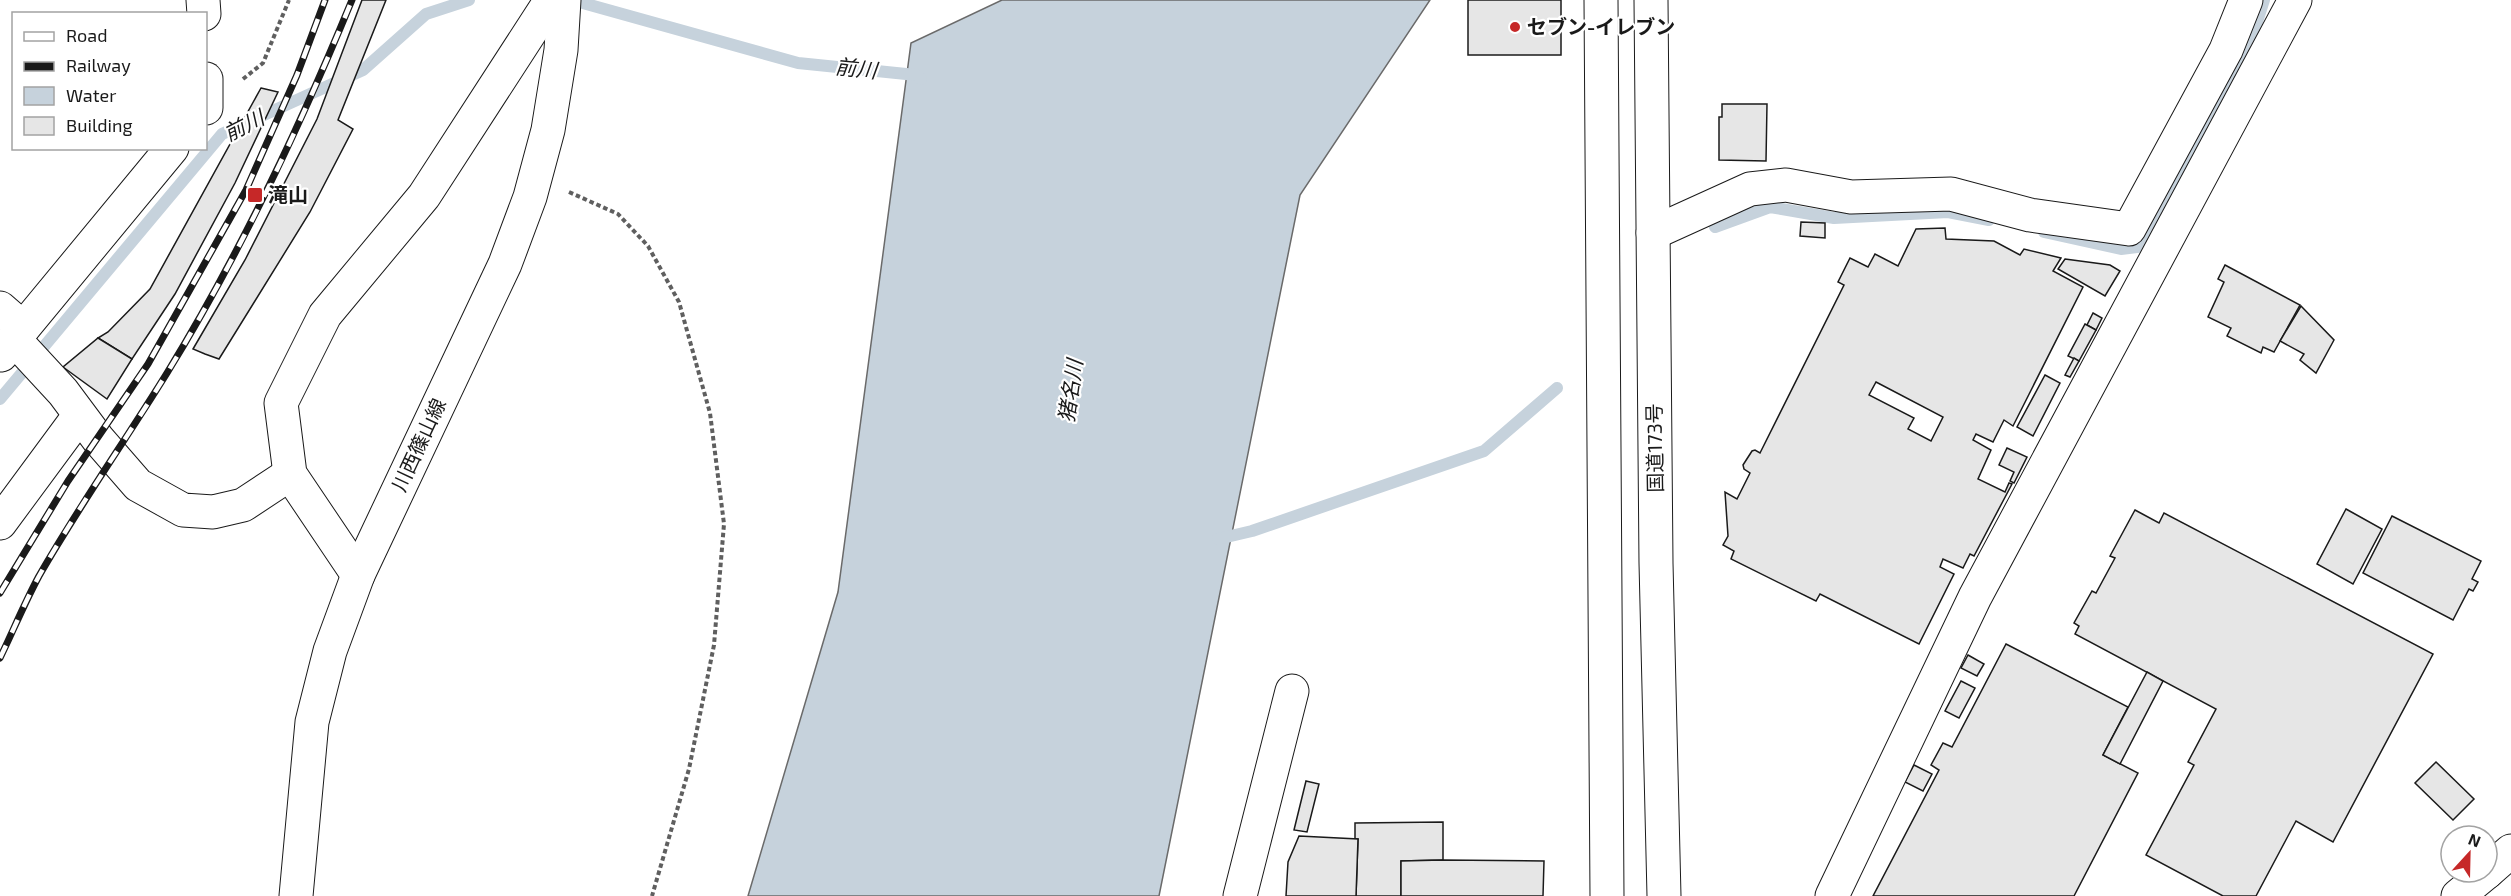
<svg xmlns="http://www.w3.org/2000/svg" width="2511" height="896" viewBox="0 0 2511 896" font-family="'Exo 2','Noto Sans JP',sans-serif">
	<rect width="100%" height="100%" fill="#fff"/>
	<path fill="#c6d2dc" stroke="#6a6a6a" stroke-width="1.5" d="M1002 0H1430L1300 195 1159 896H748L838 592 911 43Z"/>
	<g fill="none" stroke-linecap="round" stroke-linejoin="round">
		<g stroke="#c6d2dc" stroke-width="12">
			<path d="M572 0 798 63 916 75 921 79"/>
			<path d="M1715 227 1770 207 1834 218 1948 212 1989 220"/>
			<path d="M2044 232 2121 249 2145 246 2249 47 2264 0"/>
			<path d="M0 399 222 134 363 70 426 14 469 0"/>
			<path d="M1218 539 1252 531 1484 451 1557 388"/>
		</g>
	</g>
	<g fill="#e6e6e6" stroke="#1a1a1a" stroke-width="1.5" fill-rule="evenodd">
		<path d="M362 0H386L338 120 353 129 310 212 219 359 205 354 193 349 245 260 317 119Z"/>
		<rect x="1468" y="0" width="93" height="55"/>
		<path d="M261 88 278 92 235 183 175 294 132 359 98 338 108 332 150 289Z"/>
		<path d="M1722 104H1767L1766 161 1719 160V117H1722Z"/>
		<path d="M1801 222 1825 223V238L1800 236Z"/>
		<path d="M1945 228 1946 239 1994 241 2020 255 2024 249 2061 258 2053 271 2083 287 2013 426 2004 420 1993 442 1976 434 1973 440 1991 450 1978 479 2005 492 2009 483 2012 484 1974 556 1970 554 1963 568 1943 559 1940 567 1954 574 1919 644 1820 594 1816 601 1731 559 1734 551 1723 545 1728 536 1725 492 1737 499 1750 473 1744 469 1743 465 1752 451 1755 450 1760 453 1844 285 1838 282 1850 258 1868 267 1875 254 1898 266 1916 229ZM1876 382 1943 417 1931 441 1908 429 1914 418 1869 395Z"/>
		<path d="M2065 259 2110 265 2120 271 2105 296 2058 269Z"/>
		<path d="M2225 265 2300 305 2274 352 2263 347 2261 353 2227 336 2231 328 2208 317 2224 282 2218 279Z"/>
		<path d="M2301 306 2334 340 2316 373 2300 360 2304 354 2280 341Z"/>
		<path d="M2093 313 2102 318 2096 330 2087 325Z"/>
		<path d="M2085 324 2096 330 2079 361 2068 356Z"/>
		<path d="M98 338 132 359 107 399 63 367Z"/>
		<path d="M2074 358 2079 361 2070 377 2065 375Z"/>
		<path d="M2045 375 2060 383 2033 436 2017 427Z"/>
		<path d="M2007 448 2027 457 2014 483 2010 481 2014 472 1999 465Z"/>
		<path d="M2346 509 2382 529 2353 584 2317 564Z"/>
		<path d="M2135 510 2159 523 2164 513 2433 654 2333 842 2296 821 2256 896H2223L2146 855 2194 765 2188 762 2216 709 2075 634 2079 626 2074 623 2092 591 2096 593 2115 558 2110 556Z"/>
		<path d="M2392 516 2481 561 2472 579 2478 582 2473 591 2469 589 2453 620 2363 573Z"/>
		<path d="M2006 644 2128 707 2103 755 2138 773 2074 896H1873L1939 770 1931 765 1943 743 1952 747Z"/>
		<path d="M1968 655 1984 664 1977 676 1961 668Z"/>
		<path d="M2147 672 2163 681 2120 764 2103 755Z"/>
		<path d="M1961 681 1975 688 1959 718 1945 711Z"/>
		<path d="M2436 762 2474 799 2453 820 2415 783Z"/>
		<path d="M1914 765 1932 774 1923 791 1905 782Z"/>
		<path d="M1306 781 1319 784 1307 832 1294 830Z"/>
		<path d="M1443 822V860L1401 861V896H1356L1358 839H1355V823Z"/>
		<path d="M1299 836 1358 839 1356 896H1286L1288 862Z"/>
		<path d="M1443 860 1544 861 1543 896H1401V861Z"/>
	</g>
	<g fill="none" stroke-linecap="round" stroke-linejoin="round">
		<g stroke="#1a1a1a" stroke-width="35">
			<g id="street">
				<path d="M203 0 204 14"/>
				<path d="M206 79V108"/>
				<path d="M1653 233 1750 189 1786 185 1851 197 1951 194 2030 215 2129 229 2226 50 2246 0"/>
				<path d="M0 308 23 328"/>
				<path d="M14 339 63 392 98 439 138 485 183 510 213 512 243 505 290 474"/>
				<path d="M1 355 172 148"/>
				<path d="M0 523 79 416"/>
				<path d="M358 575 290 474 281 403 325 315 424 196 551 0"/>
				<path d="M2487 872 2511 851"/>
				<path d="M1240 896 1292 691"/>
				<path d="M1832 896 1975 597 2295 0"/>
				<path d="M2458 896 2487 872"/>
			</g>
		</g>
		<g stroke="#1a1a1a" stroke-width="35">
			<path id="primary" d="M296 896 312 722 330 651 358 575 505 264 530 197 548 130 561 50 564 0"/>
		</g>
		<g stroke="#1a1a1a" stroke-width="35">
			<g id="highway">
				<path d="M1601 0 1607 896"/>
				<path d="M1651 0 1656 563 1664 896"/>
			</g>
		</g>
		<g stroke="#5f5f5f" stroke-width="4" stroke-dasharray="4.5 3" stroke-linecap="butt">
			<path d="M243 79 263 63 289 0"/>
			<path d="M569 192 618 214 648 246 679 302 710 413 724 524 714 645 689 769 652 896"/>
		</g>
		<use href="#street" stroke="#fff" stroke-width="33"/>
		<use href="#primary" stroke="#fff" stroke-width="33"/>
		<use href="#highway" stroke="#fff" stroke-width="33"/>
		<g stroke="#1a1a1a" stroke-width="7">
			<g id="rail">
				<path d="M0 593 68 481 148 364 246 190 297 75 325 0"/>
				<path d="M0 658C13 631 25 602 39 576 79 506 125 441 167 373 240 254 299 129 352 0"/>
			</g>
		</g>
		<use href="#rail" stroke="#fff" stroke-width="4.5" stroke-dasharray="14" stroke-linecap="butt"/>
	</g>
	<g fill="#c62828" stroke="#fff" stroke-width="2">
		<circle cx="1515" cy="27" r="6"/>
		<rect x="247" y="187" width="16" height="16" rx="3"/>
	</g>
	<g text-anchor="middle" stroke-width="4.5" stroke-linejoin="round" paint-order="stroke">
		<g font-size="20" font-weight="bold" fill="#1a1a1a" stroke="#fff" text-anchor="start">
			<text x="1527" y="34">セブン-イレブン</text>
			<text x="268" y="202">滝山</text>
		</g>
		<g font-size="20" fill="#1a1a1a" stroke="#fff">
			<text transform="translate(419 445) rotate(-65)" y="7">川西篠山線</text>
			<text transform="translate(1655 448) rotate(-91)" y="7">国道173号</text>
		</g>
		<g font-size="21" font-style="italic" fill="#1a1a1a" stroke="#fff">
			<text transform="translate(856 69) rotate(6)" y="7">前川</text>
			<text transform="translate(244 126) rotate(-27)" y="7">前川</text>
			<text transform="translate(1071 391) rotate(-82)" y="7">猪名川</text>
		</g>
	</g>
	<rect x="12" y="12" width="195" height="138" fill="#ffffff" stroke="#a3a3a3" stroke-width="1.5"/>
	<rect x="24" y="32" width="30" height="9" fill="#ffffff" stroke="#a3a3a3" stroke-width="1.5"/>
	<text x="66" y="42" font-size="18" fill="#1a1a1a">Road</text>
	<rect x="24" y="62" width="30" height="9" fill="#1a1a1a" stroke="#a3a3a3" stroke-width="1.5"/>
	<text x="66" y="72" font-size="18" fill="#1a1a1a">Railway</text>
	<rect x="24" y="87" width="30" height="18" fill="#c6d2dc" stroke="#a3a3a3" stroke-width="1.5"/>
	<text x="66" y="102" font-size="18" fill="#1a1a1a">Water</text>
	<rect x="24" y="117" width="30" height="18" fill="#e6e6e6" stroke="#a3a3a3" stroke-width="1.5"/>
	<text x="66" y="132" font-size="18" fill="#1a1a1a">Building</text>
	<g transform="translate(2469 854) rotate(22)"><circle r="28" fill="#ffffff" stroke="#a3a3a3" stroke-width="1.5"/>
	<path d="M0-4.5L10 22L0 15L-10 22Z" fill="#c62828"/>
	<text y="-9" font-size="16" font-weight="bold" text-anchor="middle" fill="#1a1a1a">N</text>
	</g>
</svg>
